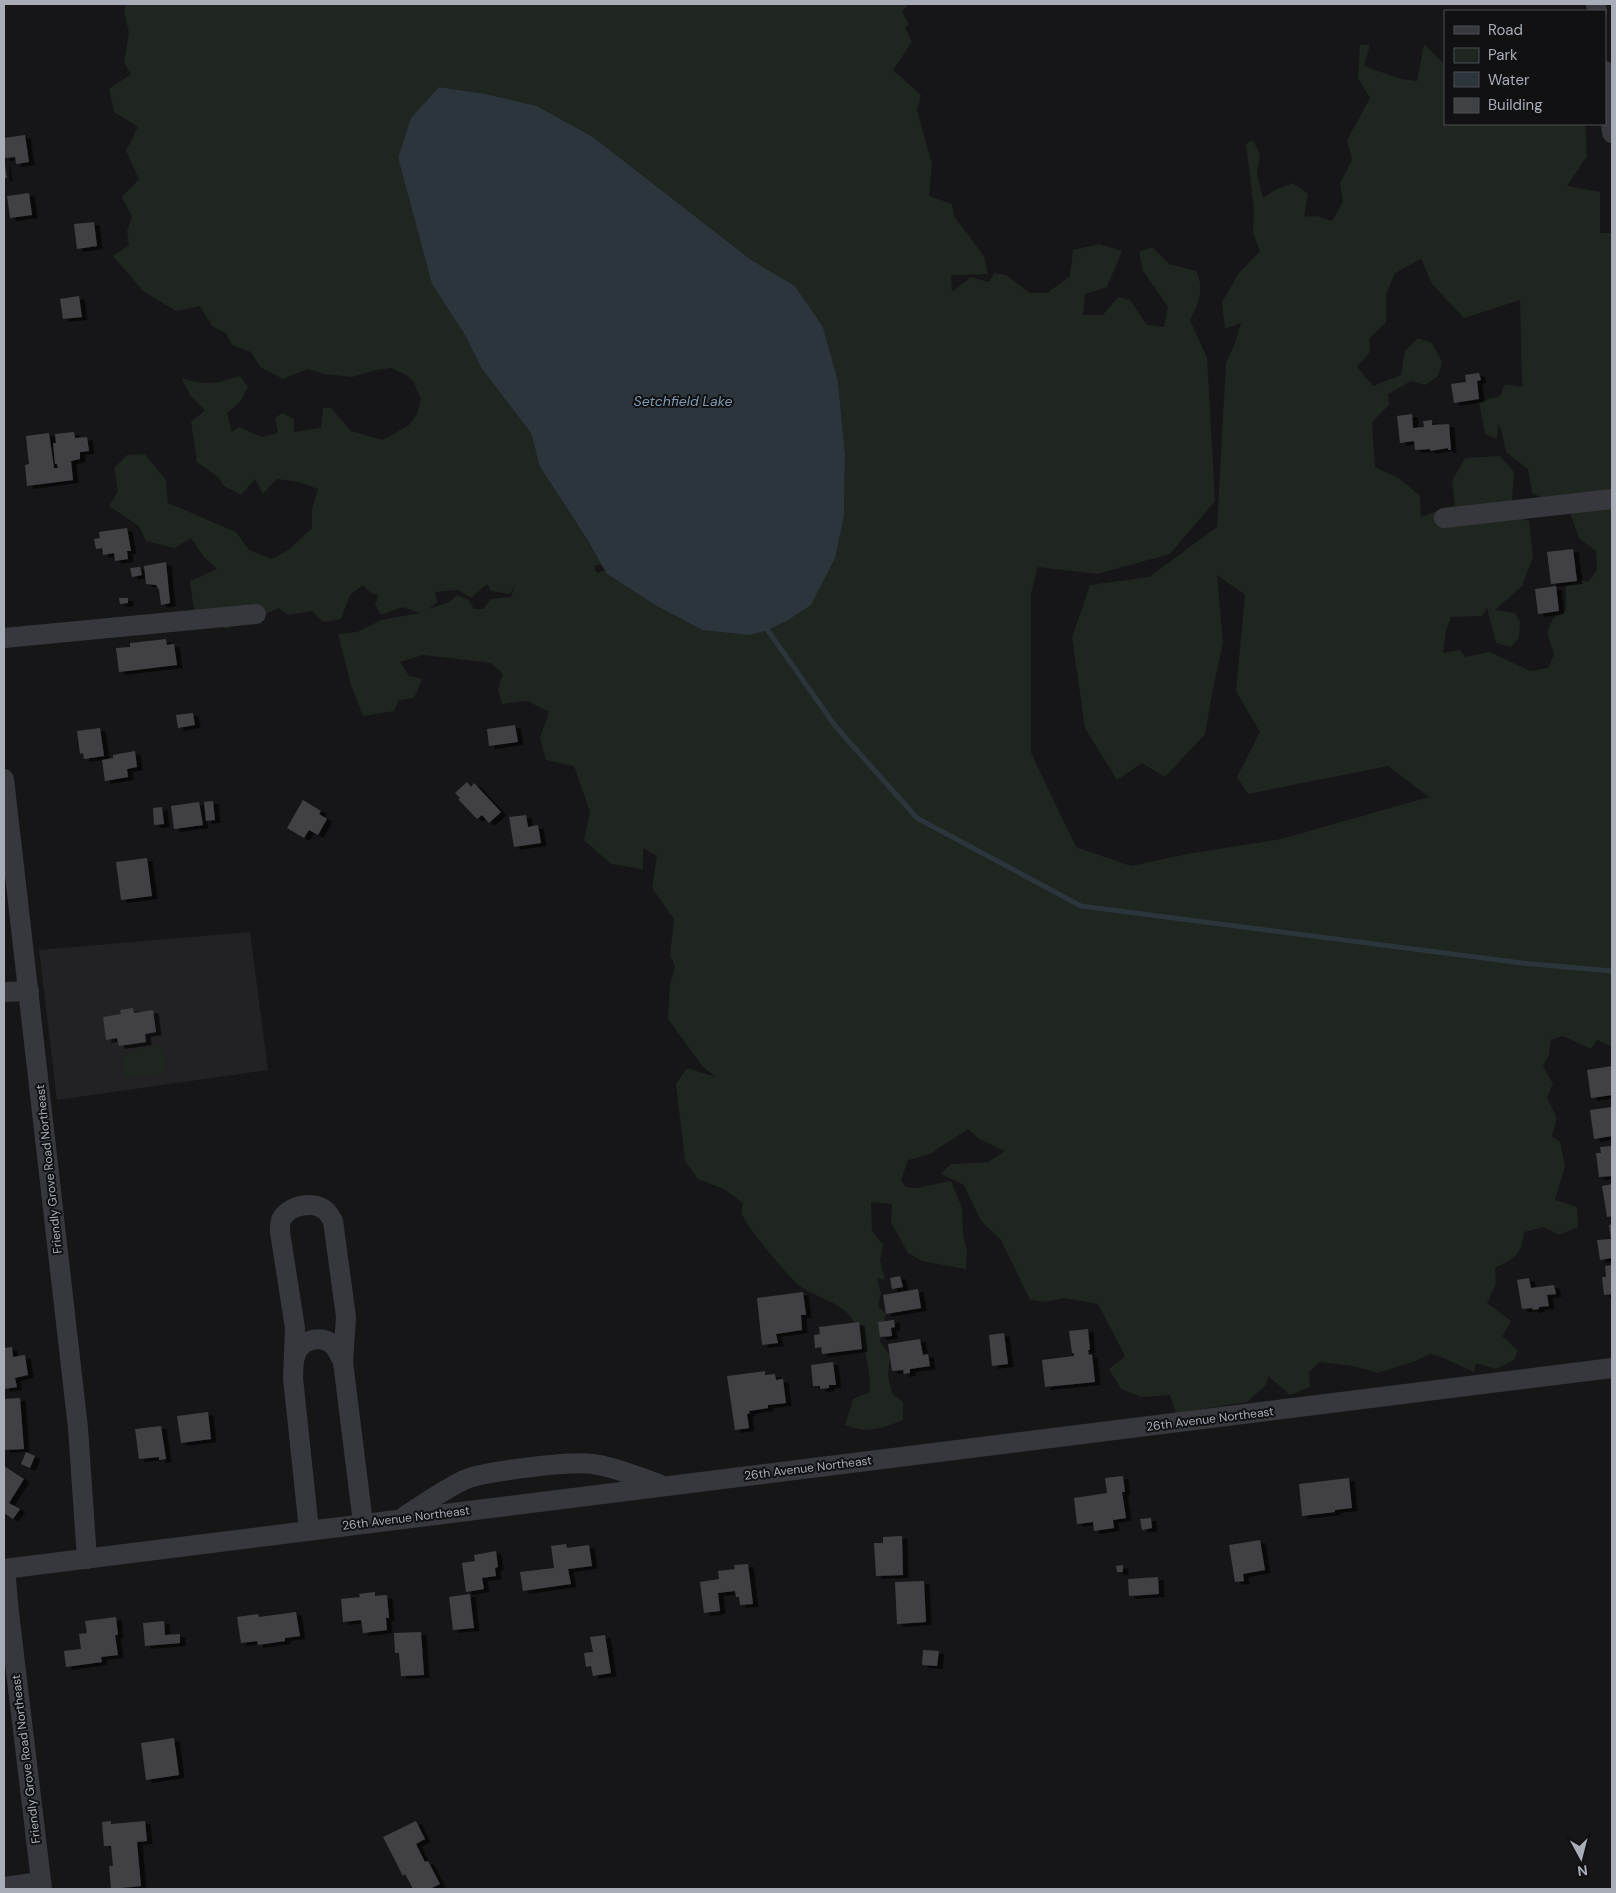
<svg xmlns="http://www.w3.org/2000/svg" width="1616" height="1893" viewBox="0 0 1616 1893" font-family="'DM Sans',sans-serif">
	<defs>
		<filter id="shadow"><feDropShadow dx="5.5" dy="3" stdDeviation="0" flood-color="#0009"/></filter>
	</defs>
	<rect width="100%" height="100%" fill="#161618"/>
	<path fill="#222225" d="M250 932 268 1070 57 1100 39 950Z"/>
	<g fill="#1e261f" fill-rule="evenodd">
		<path d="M126 4H909L902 12 909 24 905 28 912 42 893 70 921 95 917 110 932 164 929 196 952 204 954 216 984 256 988 274 951 275 952 292 971 277 989 282 994 273 1006 275 1030 293H1047L1070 276 1073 250 1099 244 1122 251 1107 287 1085 294 1083 315H1103L1118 297 1130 300 1147 325 1164 327 1168 307 1143 271 1139 252 1152 247 1169 264 1196 271C1205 290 1199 302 1190 320L1207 358 1215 501 1170 554 1097 574 1038 567 1031 593V753L1076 847 1131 866 1192 853 1281 839 1429 797 1388 766 1248 794 1237 777 1260 732 1236 691 1245 595 1217 575 1223 643 1213 689 1205 734 1165 777 1142 763 1117 780 1085 728 1072 637 1090 585 1149 577 1217 527 1226 363 1235 343 1241 323 1225 329 1222 303 1238 274 1260 251 1253 233 1254 209 1246 144 1253 140 1260 155 1257 174 1263 198 1275 190 1293 183 1308 194 1304 217 1317 216 1332 221 1343 202 1340 183 1352 160 1347 140 1370 98 1358 78 1360 45H1370L1364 66 1401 79 1417 81 1424 44 1445 65V124H1585L1587 156 1567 186 1600 192V233H1612V496L1547 500 1532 493 1528 469 1506 452 1501 429 1498 424 1497 439 1485 434 1479 402 1500 396 1505 384 1522 387 1520 300 1464 318 1432 284 1421 259 1395 273 1386 294V322L1369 339 1370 352 1357 367 1373 386 1401 375 1405 351 1418 338 1432 343 1442 362 1438 376 1425 385 1411 381 1388 394 1389 405 1372 422 1375 467 1400 479 1420 496 1421 517 1455 505 1452 481 1465 458 1500 456 1514 472 1511 514 1529 521 1533 557 1522 586 1495 610 1515 613 1520 622 1519 638 1511 647 1496 643 1487 608 1482 616 1451 617 1446 631 1443 653 1460 650 1465 657 1490 652 1530 671 1548 668 1554 655 1547 632 1553 618 1566 610V586L1582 580 1588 582 1597 570 1596 551 1579 538 1569 510 1612 506V1047L1597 1040 1591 1049 1563 1036 1551 1040 1549 1055 1543 1066 1553 1084 1547 1098 1557 1118 1552 1136 1560 1142 1565 1166 1555 1200 1577 1207 1578 1227 1559 1235 1544 1227 1524 1232C1522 1255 1514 1259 1495 1268L1496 1284 1487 1303 1511 1321 1502 1336 1518 1350 1514 1360 1496 1369 1476 1363 1474 1372 1441 1357 1430 1354 1415 1361 1378 1373 1353 1366 1320 1362 1309 1372 1310 1387 1290 1395 1268 1376 1266 1385 1247 1402 1176 1413 1170 1395 1141 1397 1121 1389 1109 1369 1125 1356 1098 1304 1064 1298 1044 1302 1030 1300 1001 1240 981 1221 964 1185 941 1174 951 1164 988 1162 1005 1151 979 1139 968 1129 930 1154 908 1160 901 1180 906 1187 916 1188 951 1181 962 1208 963 1234 967 1251 966 1269 922 1261 908 1253 891 1222 892 1204 871 1202 872 1231 883 1245 880 1261 885 1280 877 1278 881 1293 878 1306 886 1314 880 1341 890 1356 888 1375 892 1394 903 1402V1420C879 1429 870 1434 845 1425L853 1399 870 1392C871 1372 863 1331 849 1315 837 1301 815 1297 800 1286 789 1278 745 1225 742 1214 741 1211 743 1206 743 1203L724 1189 698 1179 685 1161 676 1084 687 1068 716 1077 703 1067 668 1019 670 985 675 966 670 955 674 919 652 888 657 856 643 848V869L611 864 584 840 590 812 574 766 546 760 540 738 549 712 527 701 502 704 498 689 503 674 491 663 423 655 400 662 409 676 422 679 414 698 399 700 394 711 363 716 351 685 338 634 357 632 381 620 420 613 403 607 381 615 375 604 379 595 371 593 363 585 350 595 341 619 323 622 312 611 288 615 279 608 261 616 226 629 194 611 190 581 217 569 203 556 191 538 174 548 146 541 139 526 109 506 118 491 114 468 127 455 145 454 166 480 168 503 236 532 249 550 272 559 288 550 312 528V509L318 489 299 482 277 479 263 494 255 479 241 495 224 486 218 477 197 462 191 422 205 410 190 395 181 378C208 386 214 384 240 376L248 387 240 402 227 413 232 432 239 427 262 437 278 433 275 418 282 413 294 419V432L321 428 323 408H331L351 431 383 440 409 425 417 414 421 399 413 381 406 375 391 368 377 370 352 377 324 374 308 369 283 379 260 367 251 352 232 345 226 333 212 326 200 306 176 311 143 291 113 256 129 245 127 231 132 217 122 197 139 179 126 151 138 127 114 112 109 89 131 74 124 62 129 33 124 11ZM439 87 486 94 537 106 593 137 750 259 795 286 823 327 838 381 845 455 844 516 834 558 702 630 655 605 607 574 605 570 598 573 595 570V566L602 564 540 467 531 433 482 369 465 335 432 283 398 158ZM487 584 491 591 510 594 515 585 511 597 491 599 483 609H474L468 599 457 595 449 602 429 609 437 602 435 592 458 590 471 598Z"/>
		<path d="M159 1046C165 1054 169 1064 163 1074L130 1078 124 1076 122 1058 126 1054 135 1052V1049Z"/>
	</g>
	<path fill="#2c353c" d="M439 87 486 94 537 106 593 137 750 259 795 286 823 327 838 381 845 455 844 516 835 558 811 605 788 620 768 630 750 635 702 630 655 605 607 574 588 541 540 467 531 433 482 369 465 335 432 284 398 158 411 118Z"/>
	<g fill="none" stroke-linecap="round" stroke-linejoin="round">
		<path stroke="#2c353c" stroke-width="5" d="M764 625 836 727 917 818 1081 906 1522 963 1612 971"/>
	</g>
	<g fill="#404145" filter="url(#shadow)">
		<path d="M25 135 29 162 16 164 15 157 4 158V138Z"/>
		<path d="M4 158 7 178H4Z"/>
		<path d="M29 193 32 215 10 218 7 196Z"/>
		<path d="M94 222 97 246 77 249 74 224Z"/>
		<path d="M79 296 82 317 63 319 60 299Z"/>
		<path d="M1479 373 1481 380 1477 381 1479 399 1454 403 1451 384 1466 382 1465 375Z"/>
		<path d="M1412 414 1413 428 1424 427 1423 421 1432 420V425L1449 424 1451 450H1448V448L1430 451V449L1415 450 1414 441 1400 443 1397 416Z"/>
		<path d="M74 432 75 438 87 437 89 451 80 452V459L71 461 73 480 27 486 25 465 29 464 26 436 49 433 54 468H58L57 464H55L53 443H56L55 434Z"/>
		<path d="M127 528 131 551H127L128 559 115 561 114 553 103 555 102 548 96 549 94 539 100 538 99 532Z"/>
		<path d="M1573 549 1577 581 1551 584 1547 552Z"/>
		<path d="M166 562 170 603 161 605 159 590 156 585 146 584 144 566Z"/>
		<path d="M140 567 142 575 132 577 130 568Z"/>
		<path d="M1556 586 1559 611 1538 614 1535 589Z"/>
		<path d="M119 598H128V603L120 604Z"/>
		<path d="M166 639 167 645 174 644 177 665 119 672 116 648 130 647V643Z"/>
		<path d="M193 713 195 725 178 728 176 715Z"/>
		<path d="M515 725 518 742 489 746 487 729Z"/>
		<path d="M100 728 104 756 84 759 83 753 80 754 77 731Z"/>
		<path d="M135 751 137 767 127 769 128 777 105 781 102 760 113 758V755Z"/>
		<path d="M467 782 471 787 474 783 501 812 489 823 482 815 477 819 458 799 460 798 455 793Z"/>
		<path d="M303 800 321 811 319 814 327 819 318 835 309 830 304 838 287 828Z"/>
		<path d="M213 801 215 820 206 821 204 802Z"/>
		<path d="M199 802 203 825 174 829 171 806Z"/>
		<path d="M162 807 164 824 154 825 153 808Z"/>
		<path d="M526 815 528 827 538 825 541 843 514 847 509 817Z"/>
		<path d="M147 858 152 896 121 900 116 862Z"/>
		<path d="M133 1008 134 1013 153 1010 156 1032 145 1034 146 1042 119 1046 117 1038 106 1040 103 1017 121 1014 120 1010Z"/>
		<path d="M1612 1066V1095L1591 1098 1587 1070Z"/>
		<path d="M1612 1107V1136L1594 1139 1590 1110Z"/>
		<path d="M1612 1146V1176L1599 1177 1596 1153H1601L1600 1147Z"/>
		<path d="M1612 1184V1216L1607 1217 1602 1186Z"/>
		<path d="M1612 1224V1258L1600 1260 1597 1240 1611 1239 1609 1225Z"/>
		<path d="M1612 1265V1294L1604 1295 1602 1277H1606L1605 1266Z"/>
		<path d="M900 1276 903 1287 892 1289 890 1278Z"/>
		<path d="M1529 1278 1531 1288 1554 1285 1556 1294 1547 1295 1549 1306 1539 1307V1309L1533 1310 1532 1308 1522 1309 1517 1280Z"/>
		<path d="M918 1289 921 1308 886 1314 883 1295Z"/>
		<path d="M803 1292 806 1315H801L802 1330 776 1334 778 1343 762 1345 757 1298Z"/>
		<path d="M894 1320 895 1327 891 1328 892 1336 880 1337 878 1322Z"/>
		<path d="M859 1322 862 1349 822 1354 821 1347 815 1348 814 1335 820 1334 819 1327Z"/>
		<path d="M1088 1329 1090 1350H1088L1089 1355 1092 1354 1095 1382 1045 1387 1042 1360 1074 1356V1353H1072L1069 1331Z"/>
		<path d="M1004 1333 1008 1364 992 1366 989 1335Z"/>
		<path d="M920 1339 923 1355 928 1354 930 1366 910 1369V1373L904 1374 903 1370 892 1371 888 1344Z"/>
		<path d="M12 1347 13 1357 25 1355 28 1375 15 1378 17 1387 4 1389V1348Z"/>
		<path d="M833 1362 836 1385H829V1388L820 1389V1386H813L811 1365Z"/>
		<path d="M765 1371V1375L775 1374 776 1380 783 1379 786 1403 768 1405V1408L749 1411 750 1413 747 1414 749 1428 735 1430 727 1376Z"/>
		<path d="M20 1398 24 1449 4 1450V1399Z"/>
		<path d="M208 1412 211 1439 181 1443 177 1416Z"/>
		<path d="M161 1426 166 1459 159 1460V1457L139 1459 135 1429Z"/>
		<path d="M26 1452 35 1456 30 1468 21 1464Z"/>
		<path d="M4 1466 24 1479 9 1503 20 1509 13 1519 4 1513Z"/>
		<path d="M1123 1476 1125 1492H1122L1126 1518 1113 1520 1114 1528 1094 1531 1093 1522 1077 1524 1074 1498 1107 1493 1105 1478Z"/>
		<path d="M1349 1478 1352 1508 1335 1510V1512L1302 1516 1299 1484Z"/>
		<path d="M1151 1518 1152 1528 1142 1530 1140 1519Z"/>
		<path d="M902 1536 903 1575 876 1576 874 1543H883V1537Z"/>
		<path d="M1260 1540 1265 1570 1243 1574 1244 1581 1235 1582 1229 1545Z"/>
		<path d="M566 1544 567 1548 589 1545 592 1566 568 1569 571 1584 523 1591 520 1572 554 1568 551 1546Z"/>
		<path d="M496 1551 498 1567 495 1568 496 1576 482 1578 484 1589 466 1592 462 1563 475 1561 474 1555Z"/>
		<path d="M748 1564 753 1604 740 1605 739 1597H736L735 1591 718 1593 720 1611 704 1613 700 1582 719 1579 718 1571 735 1569 734 1565Z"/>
		<path d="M1123 1565V1572H1117L1116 1566Z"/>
		<path d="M1158 1577 1159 1594 1129 1596 1128 1579Z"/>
		<path d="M924 1581 926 1622 897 1624 895 1582Z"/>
		<path d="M375 1592V1596L387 1595 389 1618H386L387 1630 363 1633 361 1620 343 1622 341 1599 360 1597 359 1594Z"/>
		<path d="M470 1594 474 1628 453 1630 449 1597Z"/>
		<path d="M296 1612 300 1636 285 1638V1641L258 1645 257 1641 241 1643 237 1617 258 1614 259 1617Z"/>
		<path d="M116 1617 118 1635H115L118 1655 101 1657 102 1662 66 1667 64 1651 81 1649 79 1634 87 1633 85 1621Z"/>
		<path d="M164 1621 165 1635 180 1634V1643L145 1646 143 1623Z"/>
		<path d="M421 1632 424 1675 401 1676 399 1653H395L394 1633Z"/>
		<path d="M605 1635 611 1673 593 1676 591 1666 586 1667 584 1653 593 1652 590 1637Z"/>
		<path d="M923 1650 939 1651 937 1666 922 1665Z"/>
		<path d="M174 1738 179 1775 146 1780 141 1743Z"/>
		<path d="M111 1821V1824L145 1821 147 1841 137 1842 141 1886 111 1889 109 1866H113L111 1846H104L102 1822Z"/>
		<path d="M416 1821 425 1839 416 1844 425 1862 428 1861 440 1884 430 1889H413L405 1874 403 1876 383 1837Z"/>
	</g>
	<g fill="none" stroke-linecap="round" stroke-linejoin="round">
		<g stroke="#37383d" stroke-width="20">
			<path d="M1596 4 1597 11"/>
			<path d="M1605 71 1612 133"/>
			<path d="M1444 518 1612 499"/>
			<path d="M4 638 256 614"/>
			<path d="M4 779 78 1428 87 1559"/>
			<path d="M4 992 29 991"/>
			<path d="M294 1361C295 1357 296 1353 298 1350 304 1339 323 1335 333 1345 337 1349 340 1356 343 1362"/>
			<path d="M405 1516C424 1504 443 1490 464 1480 483 1471 572 1461 593 1464 615 1467 638 1477 659 1484"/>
			<path d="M309 1530 293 1378 295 1328 280 1232C280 1228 280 1223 281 1220 288 1205 314 1200 326 1211 329 1214 331 1218 333 1221L346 1317 343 1362 363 1523"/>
			<path d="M4 1569 1612 1368"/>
			<path d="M5 1569 9 1613 42 1889"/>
			<path d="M4 1887 41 1882"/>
		</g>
	</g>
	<g text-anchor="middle" stroke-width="4" stroke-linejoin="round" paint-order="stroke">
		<g font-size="12" fill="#a8adb8" stroke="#111113">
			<text transform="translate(49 1169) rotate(-96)" y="4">Friendly Grove Road Northeast</text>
			<text transform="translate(1210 1419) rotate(-7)" y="4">26th Avenue Northeast</text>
			<text transform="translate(808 1468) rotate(-7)" y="4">26th Avenue Northeast</text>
			<text transform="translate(406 1518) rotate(-7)" y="4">26th Avenue Northeast</text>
			<text transform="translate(26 1759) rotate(-97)" y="4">Friendly Grove Road Northeast</text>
		</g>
		<g font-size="14" font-style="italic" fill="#7f9bb3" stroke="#111113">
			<text x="683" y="406">Setchfield Lake</text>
		</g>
	</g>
	<rect width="1616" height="1893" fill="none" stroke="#a8adb8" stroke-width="10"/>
	<rect x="1444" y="10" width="162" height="115" fill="#111113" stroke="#4d4f55"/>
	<rect x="1454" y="26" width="25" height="8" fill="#37383d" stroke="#4d4f55"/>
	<text x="1488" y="35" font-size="15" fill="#a8adb8">Road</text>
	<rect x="1454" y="48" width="25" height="15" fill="#1e261f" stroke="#4d4f55"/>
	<text x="1488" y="60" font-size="15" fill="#a8adb8">Park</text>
	<rect x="1454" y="72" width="25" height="15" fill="#2c353c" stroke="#4d4f55"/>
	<text x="1488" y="85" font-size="15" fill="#a8adb8">Water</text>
	<rect x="1454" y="98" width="25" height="15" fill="#404145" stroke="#4d4f55"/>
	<text x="1488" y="110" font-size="15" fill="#a8adb8">Building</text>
	<g transform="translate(1581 1858) rotate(173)" stroke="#111113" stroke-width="4" paint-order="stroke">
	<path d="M0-4L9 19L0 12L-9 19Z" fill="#a8adb8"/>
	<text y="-8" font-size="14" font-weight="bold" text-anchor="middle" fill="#a8adb8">N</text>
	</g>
</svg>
